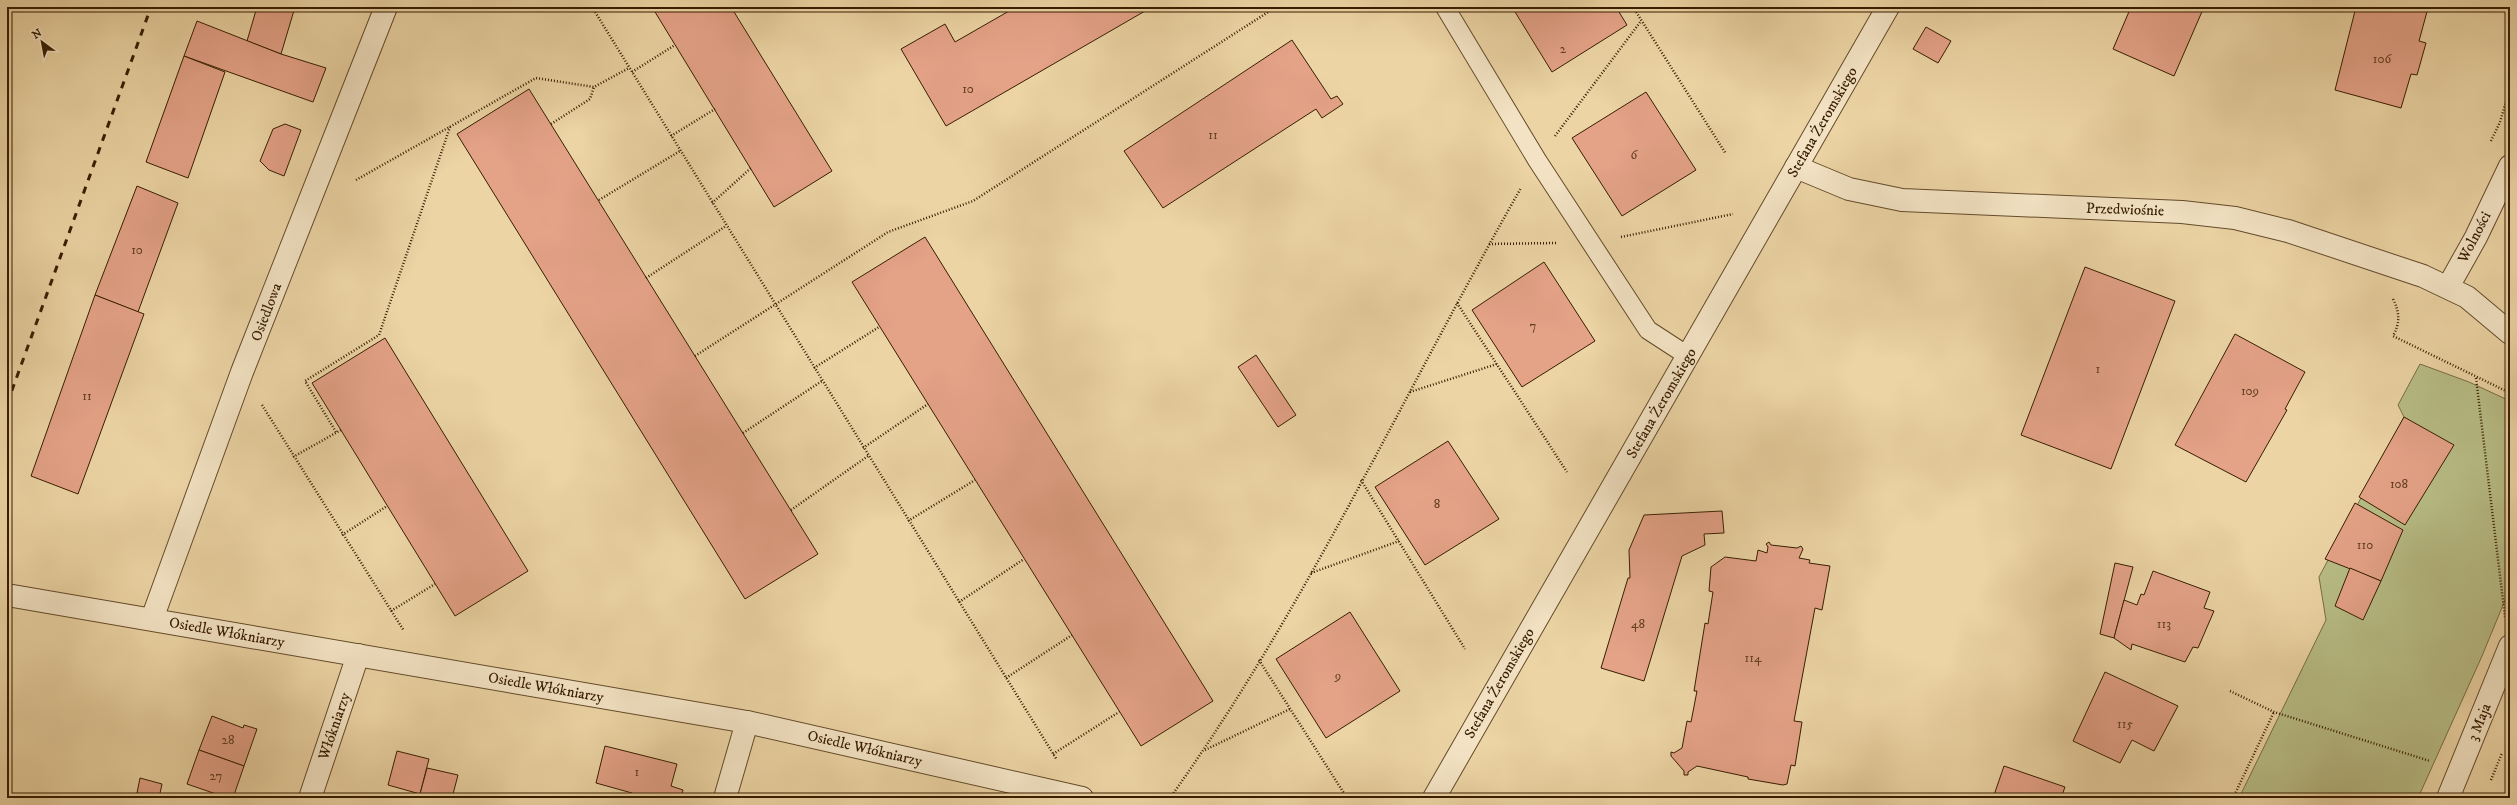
<svg xmlns="http://www.w3.org/2000/svg" width="2517" height="805" viewBox="0 0 2517 805" font-family="'IM FELL DW Pica',serif">
	<rect width="100%" height="100%" fill="#ecd4a4"/>
	<filter id="stains"><feTurbulence type="fractalNoise" baseFrequency=".005" numOctaves="4"/><feColorMatrix values="0 0 0 0 .2 0 0 0 0 .09 0 0 0 0 .02 0 0 0 .5 -.17"/></filter>
	<radialGradient id="worn" r=".72"><stop offset=".6" stop-color="#630" stop-opacity="0"/><stop offset="1" stop-color="#630" stop-opacity=".3"/></radialGradient>
	<path fill="#b8bd86" stroke="#786d44" d="M2420 364 2469 382 2510 401V588L2482 656 2418 798H2239L2326 620 2319 577 2404 417 2398 405Z"/>
	<g fill="#e4a287" stroke="#371d01">
		<path d="M257 7H295L281 54 247 41Z"/>
		<path d="M652 7H731L832 171 774 207Z"/>
		<path d="M1016 7H1152L946 126 901 49 945 24 955 42Z"/>
		<path d="M1512 7H1616L1627 25 1552 72Z"/>
		<path d="M2131 7H2204L2174 76 2113 49Z"/>
		<path d="M2356 7 2428 8 2419 41 2426 43 2417 75 2411 74 2401 108 2335 90Z"/>
		<path d="M197 21 281 54 326 68 313 102 184 56Z"/>
		<path d="M1926 27 1951 41 1938 63 1913 49Z"/>
		<path d="M1292 40 1331 99 1337 96 1343 104 1322 118 1316 109 1163 208 1124 151Z"/>
		<path d="M184 56 225 72 188 178 146 162Z"/>
		<path d="M529 89 818 554 745 599 457 134Z"/>
		<path d="M1646 92 1696 170 1622 216 1572 138Z"/>
		<path d="M285 124 301 130 284 176 269 170 260 161 273 129Z"/>
		<path d="M137 186 178 203 138 312 95 295Z"/>
		<path d="M925 237 1213 701 1141 746 852 282Z"/>
		<path d="M1544 262 1595 341 1522 387 1472 310Z"/>
		<path d="M2085 267 2175 301 2111 469 2021 435Z"/>
		<path d="M95 295 144 314 78 494 31 476Z"/>
		<path d="M2235 334 2305 372 2285 409 2287 410 2246 482 2175 445Z"/>
		<path d="M385 338 528 571 455 616 312 383Z"/>
		<path d="M1256 355 1296 415 1278 427 1238 367Z"/>
		<path d="M2404 417 2454 445 2405 525 2359 497Z"/>
		<path d="M1448 441 1499 519 1425 565 1375 487Z"/>
		<path d="M2355 503 2403 530 2381 581 2325 559Z"/>
		<path d="M1722 511 1724 533 1704 534 1705 545 1682 556 1644 681 1601 668 1628 578H1630L1629 550 1644 515Z"/>
		<path d="M1769 542 1771 545 1797 548 1801 546 1803 549 1799 558 1810 560 1809 563 1830 566 1822 610 1815 608 1794 721 1802 722 1795 766 1791 765 1787 784 1783 785 1748 779V777L1697 766 1688 772V775H1684V771L1671 756V752L1674 753 1682 748 1687 721 1691 722 1697 691H1694L1705 623 1708 624 1713 592 1709 591 1711 567 1725 557 1756 561 1758 550 1767 553 1768 547 1766 544Z"/>
		<path d="M2115 563 2133 567 2114 638 2100 634Z"/>
		<path d="M2350 568 2381 581 2363 620 2335 606Z"/>
		<path d="M2153 571 2210 592 2204 608 2214 611 2198 648 2193 647 2185 662 2132 644 2131 650 2114 638 2124 600 2137 605 2141 594 2144 595Z"/>
		<path d="M1350 612 1400 691 1326 738 1276 659Z"/>
		<path d="M2105 672 2178 706 2154 751 2132 740 2120 763 2073 741Z"/>
		<path d="M212 716 243 728 244 725 257 729 244 766 199 750Z"/>
		<path d="M605 746 677 764 671 786 683 790 681 798H631L632 793 596 783Z"/>
		<path d="M199 750 244 766 233 798H218L219 795 187 784Z"/>
		<path d="M397 751 429 759 420 794 388 785Z"/>
		<path d="M2004 766 2065 787 2061 798H1993Z"/>
		<path d="M427 768 458 775 452 798H438L420 794Z"/>
		<path d="M140 778 162 784 159 798 137 793Z"/>
	</g>
	<g fill="none" stroke-linecap="round" stroke-linejoin="round">
		<g stroke="#644b2a" stroke-width="20">
			<path id="service" d="M1445 7 1537 160 1648 330 1688 356"/>
		</g>
		<g stroke="#644b2a" stroke-width="24">
			<g id="minor">
				<path d="M1796 167 1849 189 1902 200 2182 212 2235 218 2288 231 2423 276 2467 297 2510 333"/>
				<path d="M2448 287 2476 237 2510 166"/>
				<path d="M7 595 747 722 1082 798"/>
				<path d="M152 619 242 372 386 7"/>
				<path d="M310 798 358 655"/>
				<path d="M725 798 747 722"/>
				<path d="M2448 798 2510 646"/>
			</g>
		</g>
		<g stroke="#644b2a" stroke-width="24">
			<path id="tertiary" d="M1434 798 1888 7"/>
		</g>
		<g stroke="#371d01" stroke-width="2.5" stroke-dasharray="1 2" stroke-linecap="butt">
			<path d="M592 7 1057 760"/>
			<path d="M1633 7 1726 154"/>
			<path d="M632 72 675 45"/>
			<path d="M551 124 590 99 594 87"/>
			<path d="M671 136 715 109"/>
			<path d="M1555 136 1641 21"/>
			<path d="M2491 141 2500 122 2510 88"/>
			<path d="M356 180 536 78 594 87 629 68"/>
			<path d="M599 200 680 151"/>
			<path d="M712 203 751 168"/>
			<path d="M1621 237 1733 214"/>
			<path d="M1489 244 1556 243"/>
			<path d="M646 278 726 226"/>
			<path d="M2393 299C2400 313 2400 323 2393 336L2510 393"/>
			<path d="M1457 303 1567 472"/>
			<path d="M695 356 888 232 973 201 1276 7"/>
			<path d="M814 368 879 327"/>
			<path d="M2476 378 2505 617"/>
			<path d="M1410 392 1497 364"/>
			<path d="M262 405 404 631"/>
			<path d="M336 432 305 381 379 335 450 127"/>
			<path d="M743 433 822 381"/>
			<path d="M863 448 928 404"/>
			<path d="M293 457 341 430"/>
			<path d="M1361 480 1465 649"/>
			<path d="M791 510 868 456"/>
			<path d="M908 521 975 480"/>
			<path d="M342 535 387 506"/>
			<path d="M1311 573 1399 541"/>
			<path d="M959 602 1024 559"/>
			<path d="M391 611 435 584"/>
			<path d="M1259 660 1347 798"/>
			<path d="M1006 678 1072 635"/>
			<path d="M2230 691 2274 712 2430 761"/>
			<path d="M1205 750 1290 709"/>
			<path d="M1053 754 1119 712"/>
			<path d="M2491 780 2502 753"/>
			<path d="M1170 798C1306 608 1405 391 1521 188"/>
			<path d="M2233 798 2274 712"/>
		</g>
		<use href="#service" stroke="#f3e3c4" stroke-width="18"/>
		<use href="#minor" stroke="#f3e3c4" stroke-width="22"/>
		<use href="#tertiary" stroke="#f3e3c4" stroke-width="22"/>
		<path stroke="#371d01" stroke-width="3" stroke-dasharray="7 7" stroke-linecap="butt" d="M7 404 151 7"/>
	</g>
	<g text-anchor="middle" stroke-width="3" stroke-linejoin="round" paint-order="stroke">
		<g font-size="13" fill="#623e22">
			<text x="1563" y="53">2</text>
			<text x="2382" y="63">106</text>
			<text x="968" y="93">10</text>
			<text x="1213" y="139">11</text>
			<text x="1634" y="159">6</text>
			<text x="137" y="254">10</text>
			<text x="1533" y="330">7</text>
			<text x="2098" y="373">1</text>
			<text x="2250" y="395">109</text>
			<text x="87" y="400">11</text>
			<text x="2399" y="488">108</text>
			<text x="1437" y="508">8</text>
			<text x="2365" y="549">110</text>
			<text x="1638" y="628">48</text>
			<text x="2164" y="628">113</text>
			<text x="1753" y="662">114</text>
			<text x="1338" y="680">9</text>
			<text x="2125" y="728">115</text>
			<text x="228" y="744">28</text>
			<text x="637" y="776">1</text>
			<text x="216" y="780">27</text>
		</g>
		<g font-size="15" fill="#371d01" stroke="#f3e3c4">
			<text transform="translate(1822 122) rotate(-60)" y="5">Stefana Żeromskiego</text>
			<text transform="translate(2125 209) rotate(2)" y="5">Przedwiośnie</text>
			<text transform="translate(2474 237) rotate(-63)" y="5">Wolności</text>
			<text transform="translate(266 312) rotate(-69)" y="5">Osiedlowa</text>
			<text transform="translate(1661 403) rotate(-60)" y="5">Stefana Żeromskiego</text>
			<text transform="translate(227 632) rotate(10)" y="5">Osiedle Włókniarzy</text>
			<text transform="translate(1499 683) rotate(-60)" y="5">Stefana Żeromskiego</text>
			<text transform="translate(546 687) rotate(10)" y="5">Osiedle Włókniarzy</text>
			<text transform="translate(2479 722) rotate(-68)" y="5">3 Maja</text>
			<text transform="translate(334 726) rotate(-71)" y="5">Włókniarzy</text>
			<text transform="translate(865 748) rotate(13)" y="5">Osiedle Włókniarzy</text>
		</g>
	</g>
	<rect width="2517" height="805" fill="none" stroke="#ecd4a4" stroke-width="24"/>
	<rect x="8" y="8" width="2501" height="789" fill="none" stroke="#371d01" stroke-width="2"/>
	<rect x="12" y="12" width="2493" height="781" fill="none" stroke="#371d01"/>
	<g transform="translate(42 42) rotate(328)" stroke="#f3e3c4" stroke-width="3" paint-order="stroke">
	<path d="M0-3L7 15L0 10L-7 15Z" fill="#371d01"/>
	<text y="-6" font-size="11" font-weight="bold" text-anchor="middle" fill="#371d01">N</text>
	</g>
	<rect width="100%" height="100%" filter="url(#stains)"/>
	<rect width="100%" height="100%" fill="url(#worn)"/>
</svg>
